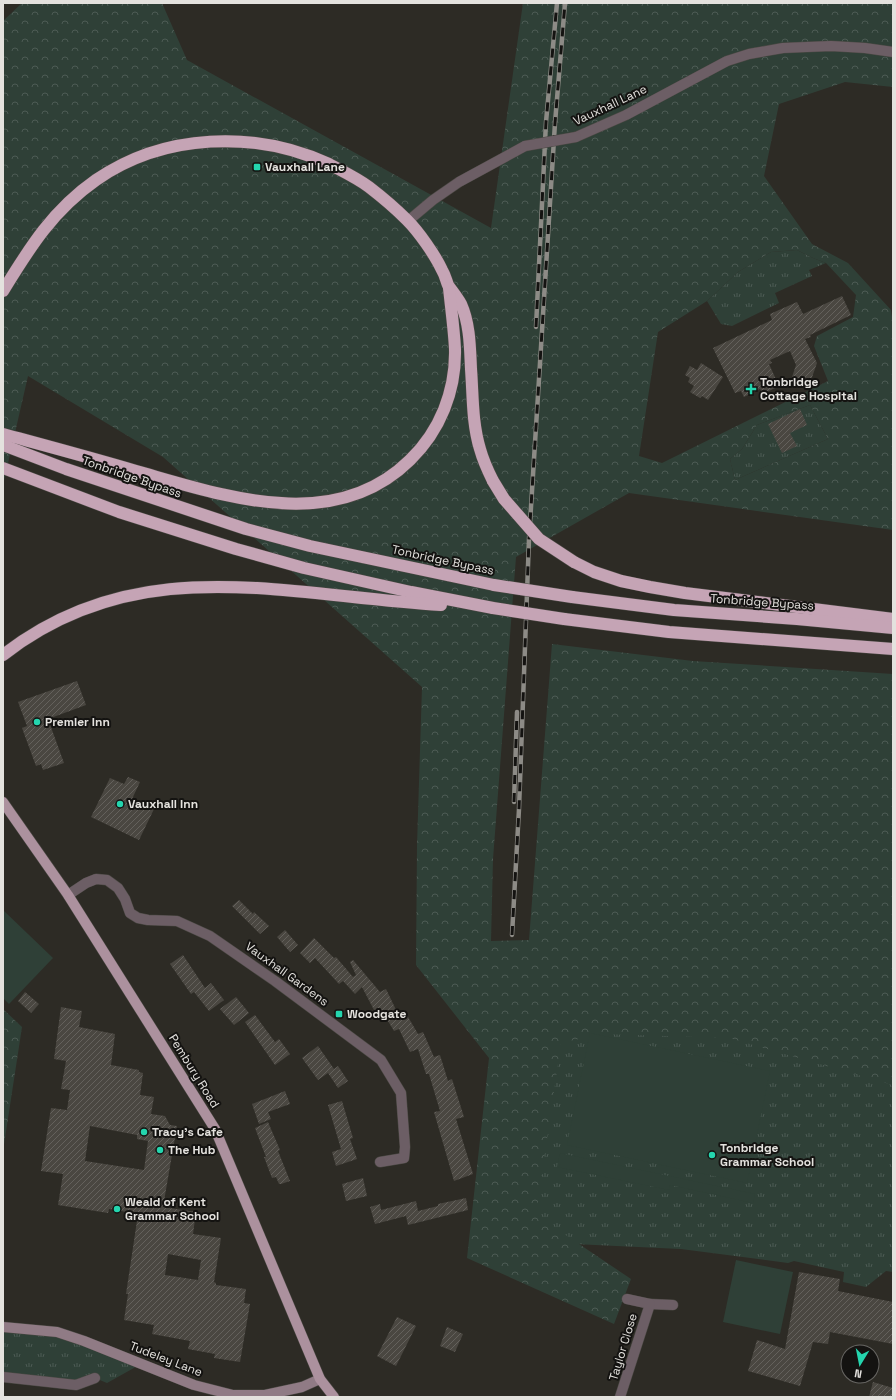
<svg xmlns="http://www.w3.org/2000/svg" width="896" height="1400" viewBox="0 0 896 1400" font-family="'Space Grotesk',sans-serif">
	<defs>
		<pattern id="grass-tufts" width="24" height="20" patternUnits="userSpaceOnUse"><rect width="24" height="20" fill="#2f4037"/><path d="M3 7l-1-3M5 7V3M7 7l1-3M15 17l-1-3M17 17v-4M19 17l1-3" fill="none" stroke="#4d5b54"/></pattern>
		<pattern id="forest-crowns" width="20" height="18" patternUnits="userSpaceOnUse"><rect width="20" height="18" fill="#2f4037"/><path d="M2 6a3 3 0 1 1 6 0M12 15a3 3 0 1 1 6 0" fill="none" stroke="#4d5b54"/></pattern>
		<pattern id="building-hatch" width="6" height="6" patternUnits="userSpaceOnUse"><rect width="6" height="6" fill="#4a4741"/><path d="M-1 1l2-2M0 6l6-6M5 7l2-2" fill="none" stroke="#64615c"/></pattern>
	</defs>
	<rect width="100%" height="100%" fill="#2d2b25"/>
	<g fill="url(#grass-tufts)">
		<path d="M797 250 813 258 826 263 809 270 812 276 775 293 779 303 732 326 721 324 707 301 738 272 771 252Z"/>
		<path d="M810 405 828 439 735 480 730 459 742 449 757 425Z"/>
		<path d="M724 1014 893 1067V1272L886 1271 866 1287 843 1282 844 1272 794 1261 788 1263 681 1249 531 1242 538 1017Z"/>
		<path d="M3 1327 57 1332 141 1364 107 1383 95 1378 76 1385 3 1377Z"/>
	</g>
	<g fill="url(#forest-crowns)" fill-rule="evenodd">
		<path d="M22 3H162L187 60 491 228 523 3H893V87L845 82 779 104 764 176 812 244 848 263 891 310 893 324V530L629 493 516 557 493 859 491 941 529 940 552 644 693 661 893 674V1085L729 1038 601 1034 561 1043 536 1215 631 1279 614 1324 467 1258 489 1058 416 965 417 846 422 687 163 457 28 376 3 485V21ZM797 250 813 258 826 263 856 295 853 317 817 336 814 346 828 381 662 463 639 456 658 332 707 301 738 272 771 252ZM810 405 828 439 735 480 730 459 742 449 757 425Z"/>
		<path d="M3 1009 22 1027 3 1151Z"/>
	</g>
	<g fill="#2f4037">
		<path d="M3 910 53 958 9 1004 3 998Z"/>
		<path d="M590 1033 770 1071 747 1183 567 1145Z"/>
		<path d="M560 1153 755 1194 753 1203 670 1185 669 1190 557 1167Z"/>
		<path d="M736 1260 793 1272 780 1334 723 1322Z"/>
	</g>
	<g fill="url(#building-hatch)" fill-rule="evenodd">
		<path d="M842 296 851 315 810 335 811 337 805 339 817 363 810 383 792 377 796 365 790 351 770 360 772 363 769 364 779 386 763 394 760 389 744 397 741 391 735 393 713 348 772 320 770 314 797 302 803 314Z"/>
		<path d="M701 363 723 377 708 400 702 396 700 398 690 392 694 386 688 382 690 378 685 375 690 366 697 370Z"/>
		<path d="M800 409 807 425 790 433 797 446 782 453 768 424Z"/>
		<path d="M77 681 86 705 48 719 64 763 43 770 41 764 36 766 22 728 27 726 18 702Z"/>
		<path d="M128 777 140 782 132 799 154 809 139 840 91 817 110 778 124 784Z"/>
		<path d="M239 900 253 914 254 912 269 926 260 934 232 906Z"/>
		<path d="M285 930 298 945 290 952 277 937Z"/>
		<path d="M314 938 334 958 336 957 353 977 356 975 350 962 353 960 380 992 386 989 398 1014 404 1010 418 1034 423 1032 434 1057 440 1055 448 1081 452 1079 464 1117 456 1119 473 1174 454 1181 434 1112 440 1111 429 1074H426L418 1049 410 1052 399 1029 394 1031 380 1008 374 1010 362 987 355 994 343 981 339 984 315 958 310 963 300 953Z"/>
		<path d="M183 955 205 988 211 983 224 1000 209 1011 194 992 191 994 170 964Z"/>
		<path d="M25 992 39 1004 31 1013 18 1001Z"/>
		<path d="M236 997 249 1013 234 1025 220 1009Z"/>
		<path d="M61 1007 82 1011 79 1027 115 1034 111 1065 139 1070V1072L143 1073 140 1095 154 1097 151 1114 165 1116 170 1125 177 1126 163 1207 196 1212 193 1234 221 1238 214 1282 216 1283V1285L246 1289 244 1303 250 1304 240 1362 214 1358 215 1354 188 1349 190 1341 152 1334 154 1325 124 1320 128 1294H126L138 1214 109 1209 108 1213 58 1205 63 1174 41 1171 51 1108 67 1110 70 1090 61 1089 66 1061 54 1059ZM90 1126 137 1135V1139L148 1141 144 1170 85 1161ZM168 1254 201 1260 198 1280 165 1275Z"/>
		<path d="M255 1015 275 1042 279 1039 290 1054 275 1065 245 1022Z"/>
		<path d="M318 1046 334 1069 338 1066 348 1081 338 1088 328 1073 318 1080 302 1058Z"/>
		<path d="M285 1091 290 1104 268 1112 271 1119 259 1124 252 1104Z"/>
		<path d="M342 1101 353 1138 350 1139 357 1159 336 1166 332 1152 341 1149 328 1105Z"/>
		<path d="M268 1122 280 1150 278 1151 290 1181 281 1184H279L276 1177 272 1178 264 1157H266L255 1128Z"/>
		<path d="M363 1178 367 1196 346 1201 342 1184Z"/>
		<path d="M466 1198 468 1210 408 1225 406 1216 375 1224 370 1207 380 1204 381 1210 416 1201 418 1211 438 1206V1204Z"/>
		<path d="M799 1272 840 1279 838 1291 893 1302V1344L830 1332 828 1344 813 1342 800 1386 748 1371 757 1340 785 1349Z"/>
		<path d="M397 1317 416 1326 396 1366 377 1356Z"/>
		<path d="M447 1327 463 1334 455 1352 440 1346Z"/>
		<path d="M873 1382 893 1388V1397H869Z"/>
	</g>
	<g fill="none" stroke-linecap="round" stroke-linejoin="round">
		<g stroke="#4a4843" stroke-width="11">
			<g id="street">
				<path d="M576 137 626 115 727 61 749 54 783 48 831 46 865 48 893 52"/>
				<path d="M408 221 433 200 459 182 525 146"/>
				<path d="M68 895 86 883 96 879 107 880 118 888 125 899 130 913 138 918 148 920 177 921 210 936 275 981 381 1060 401 1093 405 1147 404 1158 380 1162"/>
				<path d="M650 1304 673 1305"/>
				<path d="M3 1377 76 1385 95 1378"/>
				<path d="M620 1397 650 1304 627 1299"/>
			</g>
		</g>
		<g stroke="#4a4843" stroke-width="11">
			<path id="secondary" d="M3 1327 57 1332 84 1341 194 1385 233 1395H265L302 1387 320 1379"/>
		</g>
		<g stroke="#4a4843" stroke-width="11">
			<path id="primary" d="M3 802 68 895 215 1129 320 1379 334 1397"/>
		</g>
		<g stroke="#4a4843" stroke-width="13">
			<g id="highway">
				<path d="M3 291C30 247 53 210 96 180 164 133 255 130 329 164 342 171 357 178 369 187 382 197 395 208 407 220 419 232 435 255 442 270 445 275 446 280 448 285 452 291 457 297 461 304 470 324 470 348 471 369 473 395 472 423 480 449 483 460 488 471 493 481"/>
				<path d="M3 434C47 446 92 458 136 471 225 496 334 535 410 460 440 431 456 391 455 349 454 329 451 308 449 288"/>
				<path d="M3 445 66 469 246 529 310 546 494 585"/>
				<path d="M3 468 119 512 236 549 304 568 411 592 493 608"/>
				<path d="M574 562 594 572 621 581 650 587 685 593 893 619"/>
				<path d="M572 597 674 610 797 619 893 628"/>
				<path d="M564 619 669 632 893 649"/>
				<path d="M3 655C139 549 285 596 441 605"/>
			</g>
		</g>
		<use href="#street" stroke="#6c5e65" stroke-width="10"/>
		<use href="#secondary" stroke="#907b85" stroke-width="10"/>
		<use href="#primary" stroke="#ac919e" stroke-width="10"/>
		<use href="#highway" stroke="#c5a4b5" stroke-width="12"/>
		<g stroke="#8d8b86" stroke-width="4.5">
			<g id="rail">
				<path d="M536 327 546 122 557 3"/>
				<path d="M514 802 517 712"/>
				<path d="M512 935 519 809 529 539 555 123 565 3"/>
			</g>
		</g>
		<use href="#rail" stroke="#141311" stroke-width="3" stroke-dasharray="9" stroke-linecap="butt"/>
		<g stroke="#4a4843" stroke-width="11" stroke-linecap="butt">
			<path id="street-bridge" d="M525 146 576 137"/>
		</g>
		<g stroke="#4a4843" stroke-width="13" stroke-linecap="butt">
			<g id="highway-bridge">
				<path d="M493 481 504 499 539 539 574 562"/>
				<path d="M494 585 572 597"/>
				<path d="M493 608 564 619"/>
			</g>
		</g>
		<use href="#street-bridge" stroke="#6c5e65" stroke-width="10"/>
		<use href="#highway-bridge" stroke="#c5a4b5" stroke-width="12"/>
	</g>
	<g fill="#24d5ae" stroke="#141311" stroke-width="1.5">
		<rect x="253" y="163" width="8" height="8" rx="2"/>
		<path d="M749 383h4v4h4v4h-4v4h-4v-4h-4v-4h4z"/>
		<circle cx="37" cy="722" r="4"/>
		<circle cx="120" cy="804" r="4"/>
		<rect x="335" y="1010" width="8" height="8" rx="2"/>
		<circle cx="144" cy="1132" r="4"/>
		<circle cx="160" cy="1150" r="4"/>
		<circle cx="712" cy="1155" r="4"/>
		<circle cx="117" cy="1209" r="4"/>
	</g>
	<g text-anchor="middle" stroke-width="4" stroke-linejoin="round" paint-order="stroke">
		<g font-size="12" fill="#e4e2de" stroke="#141311">
			<text transform="translate(610 105) rotate(-25)" y="4">Vauxhall Lane</text>
			<text transform="translate(132 477) rotate(19)" y="4">Tonbridge Bypass</text>
			<text transform="translate(443 560) rotate(12)" y="4">Tonbridge Bypass</text>
			<text transform="translate(762 602) rotate(4)" y="4">Tonbridge Bypass</text>
			<text transform="translate(287 974) rotate(36)" y="4">Vauxhall Gardens</text>
			<text transform="translate(194 1071) rotate(58)" y="4">Pembury Road</text>
			<text transform="translate(623 1347) rotate(-73)" y="4">Taylor Close</text>
			<text transform="translate(166 1359) rotate(21)" y="4">Tudeley Lane</text>
		</g>
		<g font-size="12" font-weight="bold" fill="#e4e2de" stroke="#141311" text-anchor="start">
			<text x="265" y="171">Vauxhall Lane</text>
			<text x="760" y="386">Tonbridge<tspan x="760" dy="14">Cottage Hospital</tspan></text>
			<text x="45" y="726">Premier Inn</text>
			<text x="128" y="808">Vauxhall Inn</text>
			<text x="347" y="1018">Woodgate</text>
			<text x="152" y="1136">Tracy's Cafe</text>
			<text x="720" y="1152">Tonbridge<tspan x="720" dy="14">Grammar School</tspan></text>
			<text x="168" y="1154">The Hub</text>
			<text x="125" y="1206">Weald of Kent<tspan x="125" dy="14">Grammar School</tspan></text>
		</g>
	</g>
	<rect width="896" height="1400" fill="none" stroke="#e4e2de" stroke-width="8"/>
	<g transform="translate(860 1364) rotate(190)"><circle r="19" fill="#141311" stroke="#676663"/>
	<path d="M0-3L7 15L0 10L-7 15Z" fill="#24d5ae"/>
	<text y="-6" font-size="11" font-weight="bold" text-anchor="middle" fill="#e4e2de">N</text>
	</g>
</svg>
